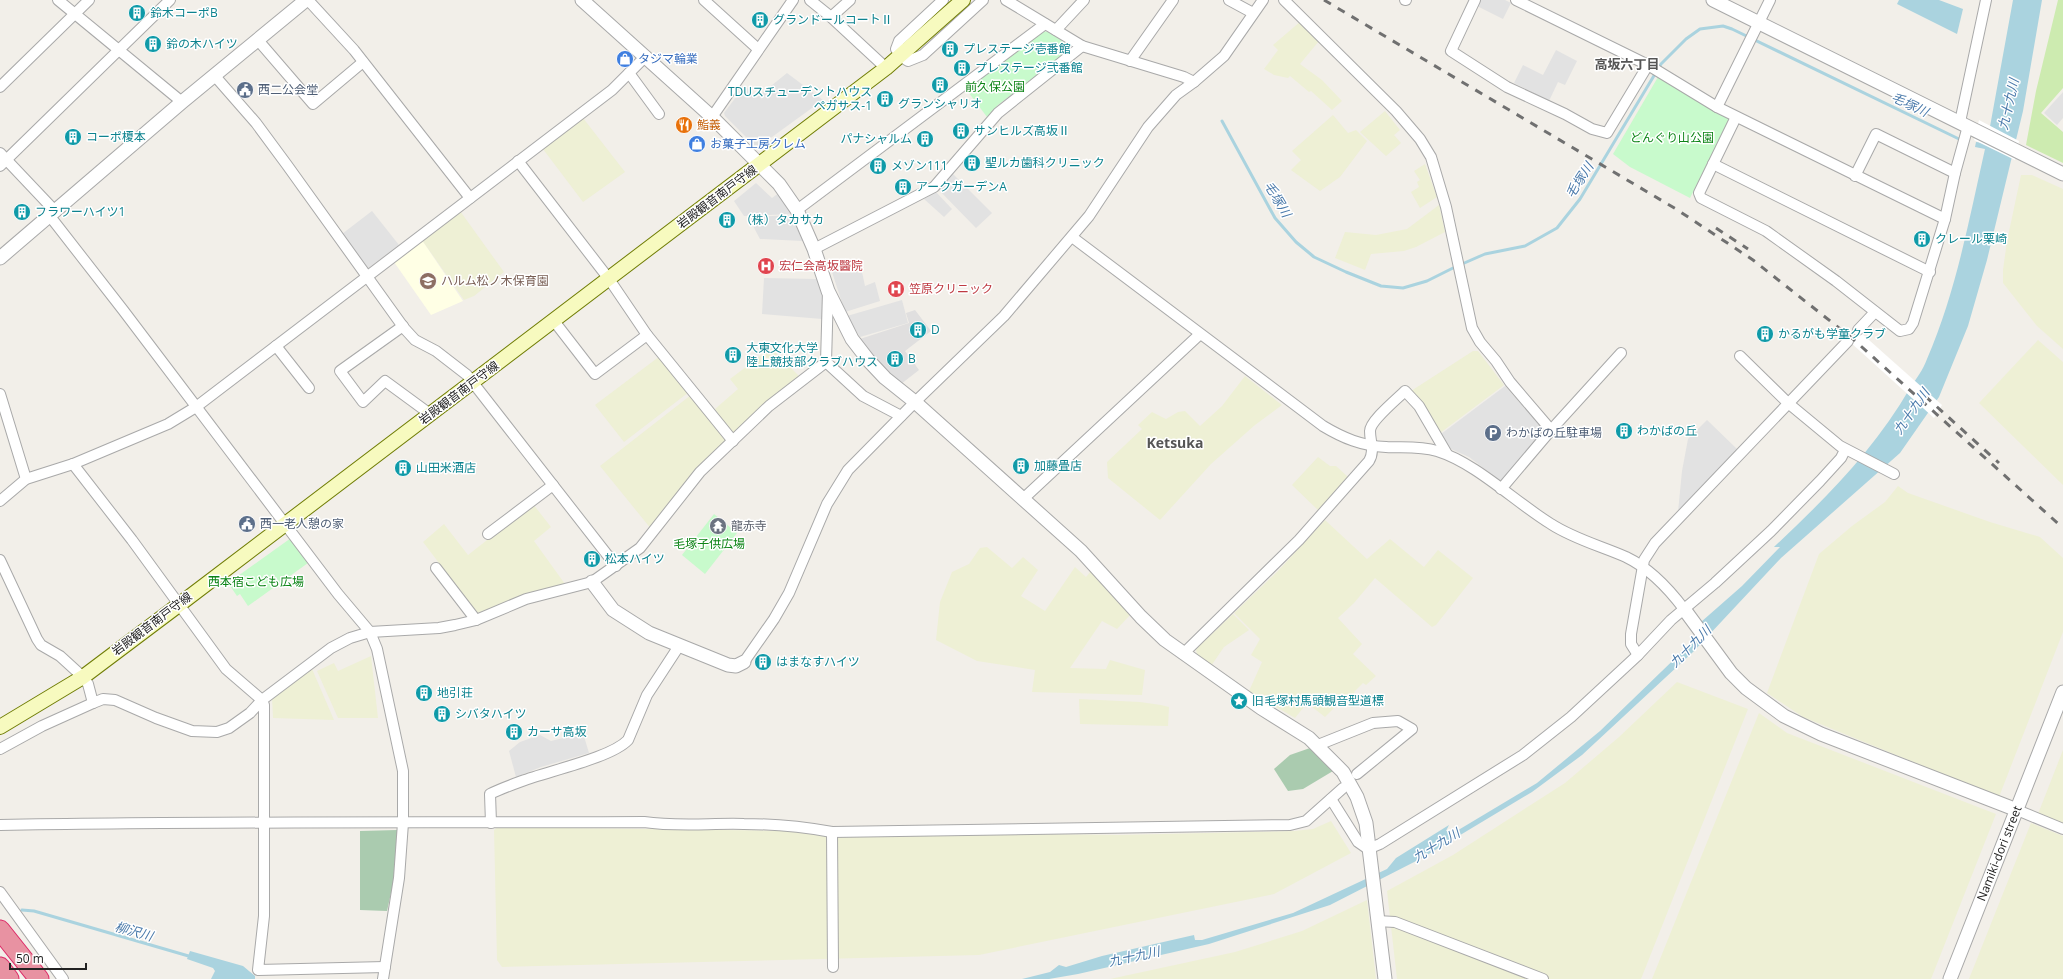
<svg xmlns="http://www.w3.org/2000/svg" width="2063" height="979" viewBox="0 0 2063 979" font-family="'Open Sans','Noto Sans JP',sans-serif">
	<rect width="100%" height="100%" fill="#f2efe9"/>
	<path fill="#e0dfdf" d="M915 310 931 331 905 351 919 370 901 384 870 354 860 339 909 323 906 313Z"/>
	<path fill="#ffffe5" d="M422 240 463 301 431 315 394 262Z"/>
	<g fill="#eef0d5">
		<path d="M1301 21 1319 41 1300 64 1322 80 1342 101 1332 110 1311 91 1309 92 1290 76 1288 78 1274 75 1264 69 1278 50 1273 45Z"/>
		<path d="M1385 111 1400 130 1394 135 1401 143 1386 156 1360 132Z"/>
		<path d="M1333 115 1348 133 1356 130 1367 141 1340 177 1320 191 1291 170 1301 160 1292 151Z"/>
		<path d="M583 118 625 172 583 202 543 149Z"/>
		<path d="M1425 164 1437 197 1420 208 1411 192 1419 187 1417 182 1420 180 1414 171Z"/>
		<path d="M2021 175H2032L2063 189V349L2037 326 2003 283V270L2007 241Z"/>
		<path d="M1439 205 1445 232 1416 247 1404 251 1371 254 1365 270 1335 258 1345 232 1376 235 1407 229Z"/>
		<path d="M460 211 504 272 474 296 464 300 422 240Z"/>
		<path d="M2038 340 2063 362V485L1979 403Z"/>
		<path d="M771 348 801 378 733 436 715 409 738 389 730 379Z"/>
		<path d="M1473 351H1478L1504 385 1440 433 1411 391Z"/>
		<path d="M660 356 689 392 624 442 595 405Z"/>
		<path d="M1245 376 1282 405 1255 425 1211 464 1160 520 1108 478 1107 462 1142 429 1138 425 1152 412 1166 419 1178 412 1185 411 1200 426 1222 406Z"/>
		<path d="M691 395 726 440V445L652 530 600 466Z"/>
		<path d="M1318 457 1330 466H1336L1348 477 1318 510 1292 485Z"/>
		<path d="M1898 486 1908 493 1990 522 2040 537 2063 558V632L1999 797 1803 717 1767 693 1819 554 1852 526 1885 502Z"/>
		<path d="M533 504 551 527 534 541 565 584 477 613 423 542 444 524 468 555Z"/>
		<path d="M1325 520 1367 559 1390 539 1424 567 1438 550 1473 578 1436 625 1432 627 1375 578 1354 603 1338 618 1362 644 1353 654 1376 676 1366 685 1363 683 1354 692 1361 699 1352 708 1343 699 1325 717 1307 703 1295 718 1249 691 1262 662 1251 655 1260 639 1234 613 1278 571Z"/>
		<path d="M987 547 1012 568 1023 557 1038 570 1021 596 1045 611 1075 567 1086 577 1091 571 1132 613 1117 629 1102 621 1070 668 1106 669 1110 660 1145 670 1142 695 1032 692 1035 670 977 661 936 640 940 602 952 572 969 564 980 548Z"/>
		<path d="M1233 614 1249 630 1224 647 1211 666 1197 656 1196 649Z"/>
		<path d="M371 656 378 718H338L317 671 334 663 338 671Z"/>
		<path d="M312 669 334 720 273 718 272 697Z"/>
		<path d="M1677 682 1748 709 1641 979H1397L1387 891 1453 855 1565 783 1619 737Z"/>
		<path d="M1079 699 1140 702 1161 705 1169 707 1168 726 1080 724Z"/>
		<path d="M1759 713 1787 733 1996 814 1931 979H1652Z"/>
		<path d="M2063 750V823L2038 814Z"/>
		<path d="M1331 821 1351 853 1274 894 979 955 502 967 497 960 494 830 498 827 1119 835 1294 831 1313 829Z"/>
		<path d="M2031 823 2063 836V979H1969Z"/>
		<path d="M1367 900 1376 979H1110L1235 952 1302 931Z"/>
	</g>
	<path fill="#cdebb0" d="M2058 0H2063V88L2041 113 2063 132V163L2026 145 2036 91Z"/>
	<g fill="#aacbaf">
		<path d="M1310 748 1333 771 1303 789 1288 791 1274 769 1290 755Z"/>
		<path d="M397 830 398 861 387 911 360 910V831Z"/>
	</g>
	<g fill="#c8facc">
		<path d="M1042 31 1048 32 1069 45V50L998 105 987 117 966 89Z"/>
		<path d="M1658 77 1728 117 1729 121 1690 198 1630 167 1613 154Z"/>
		<path d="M714 514 737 533 705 574 682 555Z"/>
		<path d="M291 538 308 563 248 606 240 594 237 596 228 583Z"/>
	</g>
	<g fill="#e2e2e2">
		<path d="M1480 0H1505L1511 3 1503 19 1477 6Z"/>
		<path d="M1556 50 1577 61 1565 85 1558 82 1549 101 1514 83 1523 65 1543 75Z"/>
		<path d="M787 73 823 100 761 145H754L725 116 724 113 745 85 756 98Z"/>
		<path d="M2063 92V118L2057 125 2044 113Z"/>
		<path d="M952 173 992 213 976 228 938 189Z"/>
		<path d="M756 183 772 198 780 192 793 214 744 216 734 201Z"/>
		<path d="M936 192 952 209 944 217 924 199Z"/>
		<path d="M372 211 399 245 367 269 342 234Z"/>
		<path d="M793 215 803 238 802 241 760 239 752 224 751 217Z"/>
		<path d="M855 264 858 273 862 272 865 286 875 282 880 301 845 312 832 272Z"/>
		<path d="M764 278 817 279 824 297 822 319 762 314Z"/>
		<path d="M902 300 908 323 860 337 847 316Z"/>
		<path d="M1505 386 1545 431 1502 482 1469 457 1451 449 1441 434Z"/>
		<path d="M1707 420 1737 449 1678 512 1682 471 1688 439Z"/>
		<path d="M583 733 589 753 541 767 516 777 509 751 520 742 540 735 551 741Z"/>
	</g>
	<g fill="#aad3df">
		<path d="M1899 0H1939L1963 9 1957 34 1897 4Z"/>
		<path d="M2013 0H2042L2023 111 1987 260 1968 326 1939 397 1900 453 1781 558 1693 652 1582 755 1532 792 1422 858 1330 905 1209 944 1078 974 1049 979H1022L1050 972 1059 965 1066 967 1102 956 1194 935 1195 940H1202L1293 913 1387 869 1396 858 1449 825 1446 831 1455 832 1537 783 1600 731 1693 641 1701 622 1742 586 1780 547H1774C1825 499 1875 449 1910 388 1916 379 1923 370 1927 359 1956 292 1969 220 1985 149L1975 147 1976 142 1987 143Z"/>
		<path d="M190 951 243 966 255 976V979H211L215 971 213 968 187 959Z"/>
	</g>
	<g fill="#fff">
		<path d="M1979 120 2019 141 2015 160 1974 140Z"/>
		<path d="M1860 332 1942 405 1934 418 1850 342Z"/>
	</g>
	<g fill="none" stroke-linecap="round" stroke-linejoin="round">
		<g stroke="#aad3df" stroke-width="3">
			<path d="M1222 121 1275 218 1296 242 1314 257 1346 272 1381 286 1403 288 1427 281 1453 268 1485 254 1525 246 1557 228 1580 199 1661 64 1686 39 1700 29 1723 26 1732 29 1959 139"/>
			<path d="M22 910 34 911 192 957"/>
		</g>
		<g stroke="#a9a9a9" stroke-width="12">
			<g id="minor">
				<path d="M58 0 182 102"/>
				<path d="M308 0 354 50 470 198"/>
				<path d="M704 0 758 49"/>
				<path d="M810 0 831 17 850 0"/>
				<path d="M943 0 899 41 896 49 900 56 908 61 923 55 983 0"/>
				<path d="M1006 0 1082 46 1184 77 1194 82"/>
				<path d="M1229 0 1253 13"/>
				<path d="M1284 0 1396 111 1420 139 1431 157 1446 207 1472 328 1480 342 1496 361 1510 382 1551 430"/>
				<path d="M1405 0H1406"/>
				<path d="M1475 0 1451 51 1507 87 1565 114 1592 129 1607 133 1648 65"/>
				<path d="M1516 0 1648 65 1717 107"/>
				<path d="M1770 0 1717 107 1945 219 1955 173 1968 126"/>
				<path d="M831 17 886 68"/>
				<path d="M1056 30 1084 0"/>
				<path d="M257 39 313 104 363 62"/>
				<path d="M1130 61 1173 0"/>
				<path d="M629 73 659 114"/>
				<path d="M214 75 256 123 287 165 404 328 415 340 436 351 467 375 616 566"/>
				<path d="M0 87 89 0"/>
				<path d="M712 117 793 0"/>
				<path d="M1736 117 1699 193 1701 198 1766 231 1836 281 1900 331 1909 329 1913 323 1945 219"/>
				<path d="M1960 122 1986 0"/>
				<path d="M0 153 54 210"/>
				<path d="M518 161 609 279 647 335 733 441"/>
				<path d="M1713 164 1930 272"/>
				<path d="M0 166 170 0"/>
				<path d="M1855 176 1876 134 1955 173"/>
				<path d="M797 210 1045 24"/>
				<path d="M49 215 123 310 338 594 370 632 377 649 403 771V823L399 878 383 979"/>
				<path d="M1072 237 1323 426C1343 438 1362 446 1386 447 1402 448 1420 446 1437 451 1476 463 1515 502 1551 524 1574 539 1601 546 1626 557 1649 568 1669 589 1684 609"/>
				<path d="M814 249 934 187 998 113 1082 46"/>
				<path d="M554 321 595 374 647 335"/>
				<path d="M403 326 340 371 363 402 385 381 430 414"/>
				<path d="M1858 330 1875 312"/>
				<path d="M276 346 309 388"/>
				<path d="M1740 356 1788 403 1840 446 1894 474"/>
				<path d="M826 362 863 396 901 416"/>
				<path d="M0 394 26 479"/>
				<path d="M73 464 132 540 226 669 262 700 264 705V916L258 970 385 967"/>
				<path d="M1501 489 1551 430 1621 353"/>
				<path d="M1023 499 1199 335"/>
				<path d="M0 501 26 479 73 464 168 424 196 407 612 90 646 56"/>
				<path d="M488 534 553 485"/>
				<path d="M0 560 37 639 41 645 60 656 83 677 88 684 93 703 103 699 115 700 156 718 192 731 217 732 229 728 250 713 262 700 331 648 350 638 370 632 439 628 455 625 476 620 526 599 592 582 640 548 700 472 769 406 826 362 828 291"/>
				<path d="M436 568 476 620"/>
				<path d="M1183 654 1299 540 1369 461C1375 451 1370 442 1370 431 1370 421 1397 399 1405 391L1419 406 1447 454"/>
				<path d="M1638 655 1631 644V634L1644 560 1655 543 1848 341"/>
				<path d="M744 662 774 619 789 593 827 504 848 470 915 402 1004 316 1089 216 1148 127 1176 95 1194 82 1224 56 1263 0"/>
				<path d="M1318 745 1373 723 1398 721 1412 729 1357 774"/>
				<path d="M0 749 42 726 93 703"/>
				<path d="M1331 799 1358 842 1368 849 1380 844 1523 755 1571 717 1638 655 1671 620 1715 583 1771 531 1820 481 1841 458 1845 450"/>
				<path d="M2017 810 2063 829"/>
				<path d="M491 823 490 794C500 789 511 785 522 781 548 771 611 758 628 740L647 695 679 646"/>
				<path d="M0 825C214 821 429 823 644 822 677 827 711 823 744 824 773 824 804 827 832 832L1290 825 1306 821 1343 788"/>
				<path d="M832 832 833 967"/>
				<path d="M0 892 63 979"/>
				<path d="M1377 921 1395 922 1543 979"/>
			</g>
		</g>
		<g stroke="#a9a9a9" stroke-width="15">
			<g id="tertiary">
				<path d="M582 0 712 117 779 184 797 210 814 249 828 291 852 339 869 361 885 378 915 402 1081 551 1141 617 1165 640 1261 708 1309 738 1343 772 1357 797 1366 823 1385 979"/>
				<path d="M1713 0 2063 174"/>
				<path d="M0 258 182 102 306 0"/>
				<path d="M592 582 613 610 649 633 728 665 736 666 744 662"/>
				<path d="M1684 609 1731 673 1746 688 1784 716 1821 734 2017 810"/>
				<path id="s1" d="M1950 979 2063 692"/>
			</g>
		</g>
		<g stroke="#707d05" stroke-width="16">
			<path id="secondary" d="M0 727 83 677 180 604 886 68 963 0"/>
		</g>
		<g stroke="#dc2a67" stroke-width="21">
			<g id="motorway">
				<path d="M0 930 39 979"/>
				<path d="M0 967 9 979"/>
			</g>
		</g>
		<use href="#minor" stroke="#fff" stroke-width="10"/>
		<use href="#tertiary" stroke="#fff" stroke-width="13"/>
		<use href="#secondary" stroke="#f7fabf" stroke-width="14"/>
		<use href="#motorway" stroke="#e892a2" stroke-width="19"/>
		<g stroke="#707070" stroke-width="3" stroke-dasharray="8 8" stroke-linecap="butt">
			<path d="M1324 0 1676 209 1753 260 1853 339 2063 528"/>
			<path d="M1716 228 1748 249"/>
			<path d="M1925 396 1999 463"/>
		</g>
	</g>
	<defs>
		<g id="building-disc" transform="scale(0.9)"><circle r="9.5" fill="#0f9aa8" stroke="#fff"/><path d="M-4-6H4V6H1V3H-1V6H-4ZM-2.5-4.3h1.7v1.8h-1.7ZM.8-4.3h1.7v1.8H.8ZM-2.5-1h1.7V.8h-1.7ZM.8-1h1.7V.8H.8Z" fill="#fff"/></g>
		<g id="shop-disc" transform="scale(0.9)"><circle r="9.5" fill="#3f7fe0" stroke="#fff"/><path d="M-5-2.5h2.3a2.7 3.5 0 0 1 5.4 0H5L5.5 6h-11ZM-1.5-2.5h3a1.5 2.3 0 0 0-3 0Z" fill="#fff"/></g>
		<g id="civic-disc" transform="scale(0.9)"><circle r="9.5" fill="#5c6f8a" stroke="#fff"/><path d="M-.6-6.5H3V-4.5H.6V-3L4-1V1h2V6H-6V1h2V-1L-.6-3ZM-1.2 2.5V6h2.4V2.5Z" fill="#fff"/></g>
		<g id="restaurant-disc" transform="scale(0.9)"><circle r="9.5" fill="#e8710a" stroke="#fff"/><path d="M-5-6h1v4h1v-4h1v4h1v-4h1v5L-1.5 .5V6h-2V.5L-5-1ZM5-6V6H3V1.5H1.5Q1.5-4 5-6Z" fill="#fff"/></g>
		<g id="hospital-disc" transform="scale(0.9)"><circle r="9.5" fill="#e0444e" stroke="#fff"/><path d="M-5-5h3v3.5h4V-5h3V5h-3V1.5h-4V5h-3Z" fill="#fff"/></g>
		<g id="school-disc" transform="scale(0.9)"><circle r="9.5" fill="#8d6e63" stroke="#fff"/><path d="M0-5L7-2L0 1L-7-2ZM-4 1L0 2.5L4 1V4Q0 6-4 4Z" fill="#fff"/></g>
		<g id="parking-disc" transform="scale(0.9)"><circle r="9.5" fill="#5c6f8a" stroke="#fff"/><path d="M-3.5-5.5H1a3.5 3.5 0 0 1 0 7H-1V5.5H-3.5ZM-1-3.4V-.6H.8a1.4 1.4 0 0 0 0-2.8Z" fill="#fff"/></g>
		<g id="temple-disc" transform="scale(0.9)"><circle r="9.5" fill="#6b7280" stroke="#fff"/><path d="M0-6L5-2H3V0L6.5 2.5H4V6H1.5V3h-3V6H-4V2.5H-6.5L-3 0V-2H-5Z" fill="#fff"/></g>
		<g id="sight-disc" transform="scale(0.9)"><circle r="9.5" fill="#0f9aa8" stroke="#fff"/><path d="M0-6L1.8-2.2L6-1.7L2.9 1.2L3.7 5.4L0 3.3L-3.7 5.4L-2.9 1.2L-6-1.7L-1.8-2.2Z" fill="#fff"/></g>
	</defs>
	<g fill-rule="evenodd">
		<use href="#building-disc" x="137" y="13"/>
		<use href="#building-disc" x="760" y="20"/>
		<use href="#building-disc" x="153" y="44"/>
		<use href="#building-disc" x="950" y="49"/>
		<use href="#shop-disc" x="625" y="59"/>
		<use href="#building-disc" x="962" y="68"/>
		<use href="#building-disc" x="940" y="85"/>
		<use href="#civic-disc" x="245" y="90"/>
		<use href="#building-disc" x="885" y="99"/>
		<use href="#restaurant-disc" x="684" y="125"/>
		<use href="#building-disc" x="961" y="131"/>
		<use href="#building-disc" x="73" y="137"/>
		<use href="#building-disc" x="925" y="139"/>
		<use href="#shop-disc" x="697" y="144"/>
		<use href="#building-disc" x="972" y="163"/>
		<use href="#building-disc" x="878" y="166"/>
		<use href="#building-disc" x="903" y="187"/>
		<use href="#building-disc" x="22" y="212"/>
		<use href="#building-disc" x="727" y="220"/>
		<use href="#building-disc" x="1922" y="239"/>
		<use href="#hospital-disc" x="766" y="266"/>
		<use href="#school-disc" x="428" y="281"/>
		<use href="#hospital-disc" x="896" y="289"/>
		<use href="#building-disc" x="918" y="330"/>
		<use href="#building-disc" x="1765" y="334"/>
		<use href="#building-disc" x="733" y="355"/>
		<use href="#building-disc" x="895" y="359"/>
		<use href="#building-disc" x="1624" y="431"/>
		<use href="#parking-disc" x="1493" y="433"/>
		<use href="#building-disc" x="1021" y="466"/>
		<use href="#building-disc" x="403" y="468"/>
		<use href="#civic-disc" x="247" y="524"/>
		<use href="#temple-disc" x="718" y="526"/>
		<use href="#building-disc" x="592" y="559"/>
		<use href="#building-disc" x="763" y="662"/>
		<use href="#building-disc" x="424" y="693"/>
		<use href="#sight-disc" x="1239" y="701"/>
		<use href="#building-disc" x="442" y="714"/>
		<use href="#building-disc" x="514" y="732"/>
	</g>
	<g text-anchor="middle" stroke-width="3" stroke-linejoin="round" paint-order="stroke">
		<g font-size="12" fill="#0d838f" stroke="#fff" text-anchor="start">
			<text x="150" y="17">鈴木コーポB</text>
			<text x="773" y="24">グランドールコートⅡ</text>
			<text x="166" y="48">鈴の木ハイツ</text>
			<text x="963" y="53">プレステージ壱番館</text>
			<text x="975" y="72">プレステージ弐番館</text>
			<text x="872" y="96" text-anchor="end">TDUスチューデントハウス<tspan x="872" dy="14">ペガサス-1</tspan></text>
			<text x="940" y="108" text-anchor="middle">グランシャリオ</text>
			<text x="974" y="135">サンヒルズ高坂Ⅱ</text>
			<text x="86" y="141">コーポ榎本</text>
			<text x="912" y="143" text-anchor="end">パナシャルム</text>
			<text x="985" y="167">聖ルカ歯科クリニック</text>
			<text x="891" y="170">メゾン111</text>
			<text x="916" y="191">アークガーデンA</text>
			<text x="35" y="216">フラワーハイツ1</text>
			<text x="740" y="224">（株）タカサカ</text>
			<text x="1935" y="243">クレール栗崎</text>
			<text x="931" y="334">D</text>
			<text x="1778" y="338">かるがも学童クラブ</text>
			<text x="746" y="352">大東文化大学<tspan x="746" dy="14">陸上競技部クラブハウス</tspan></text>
			<text x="908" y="363">B</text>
			<text x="1637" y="435">わかばの丘</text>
			<text x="1034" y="470">加藤畳店</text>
			<text x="416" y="472">山田米酒店</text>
			<text x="605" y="563">松本ハイツ</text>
			<text x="776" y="666">はまなすハイツ</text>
			<text x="437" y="697">地引荘</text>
			<text x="1252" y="705">旧毛塚村馬頭観音型道標</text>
			<text x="455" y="718">シバタハイツ</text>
			<text x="527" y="736">カーサ高坂</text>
		</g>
		<g font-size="12" fill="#366cbe" stroke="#fff" text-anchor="start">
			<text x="638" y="63">タジマ輪業</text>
			<text x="710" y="148">お菓子工房クレム</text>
		</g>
		<g font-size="12" fill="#0c8416" stroke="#fff">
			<text x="995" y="91">前久保公園</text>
			<text x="1672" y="142">どんぐり山公園</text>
			<text x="709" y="548">毛塚子供広場</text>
			<text x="256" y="586">西本宿こども広場</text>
		</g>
		<g font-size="12" fill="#4e5e75" stroke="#fff" text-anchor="start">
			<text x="258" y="94">西二公会堂</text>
			<text x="1506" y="437">わかばの丘駐車場</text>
			<text x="260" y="528">西一老人憩の家</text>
		</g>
		<g font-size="12" fill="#c56008" stroke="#fff" text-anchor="start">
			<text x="697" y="129">鮨義</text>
		</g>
		<g font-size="12" fill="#222" stroke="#fff">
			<text transform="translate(717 197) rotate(-37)" y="4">岩殿観音南戸守線</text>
			<text transform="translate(459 393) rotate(-37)" y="4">岩殿観音南戸守線</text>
			<text transform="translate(152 624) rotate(-37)" y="4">岩殿観音南戸守線</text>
			<text dy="4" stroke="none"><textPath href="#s1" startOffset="135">Namiki-dori street</textPath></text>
		</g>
		<g font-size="12" fill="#be3a42" stroke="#fff" text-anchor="start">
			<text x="779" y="270">宏仁会高坂醫院</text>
			<text x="909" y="293">笠原クリニック</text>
		</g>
		<g font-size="12" fill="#785e54" stroke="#fff" text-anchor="start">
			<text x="441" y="285">ハルム松ノ木保育園</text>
		</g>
		<g font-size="12" fill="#5b616d" stroke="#fff" text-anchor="start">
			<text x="731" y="530">龍赤寺</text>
		</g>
		<g font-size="13" font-weight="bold" fill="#555" stroke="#fff">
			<text x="1627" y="69">高坂六丁目</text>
		</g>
		<g font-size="13" font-style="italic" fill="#4a7aab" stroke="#fff">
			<text transform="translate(1910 104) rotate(26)" y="5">毛塚川</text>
			<text transform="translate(2008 104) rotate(-77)" y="5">九十九川</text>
			<text transform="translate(1579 180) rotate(-57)" y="5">毛塚川</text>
			<text transform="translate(1278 199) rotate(59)" y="5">毛塚川</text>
			<text transform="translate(1911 411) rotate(-55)" y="5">九十九川</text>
			<text transform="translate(1690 646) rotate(-45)" y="5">九十九川</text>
			<text transform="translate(1436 845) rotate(-31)" y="5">九十九川</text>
			<text transform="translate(134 931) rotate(16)" y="5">柳沢川</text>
			<text transform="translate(1134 956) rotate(-12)" y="5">九十九川</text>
		</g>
		<g font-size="14" font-weight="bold" fill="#555" stroke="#fff">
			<text x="1175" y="448">Ketsuka</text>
		</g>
	</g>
	<path d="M10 963v6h76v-6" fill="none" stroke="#222222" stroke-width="2"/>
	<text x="16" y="963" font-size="12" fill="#222222" stroke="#ffffff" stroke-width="3" paint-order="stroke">50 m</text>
</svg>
